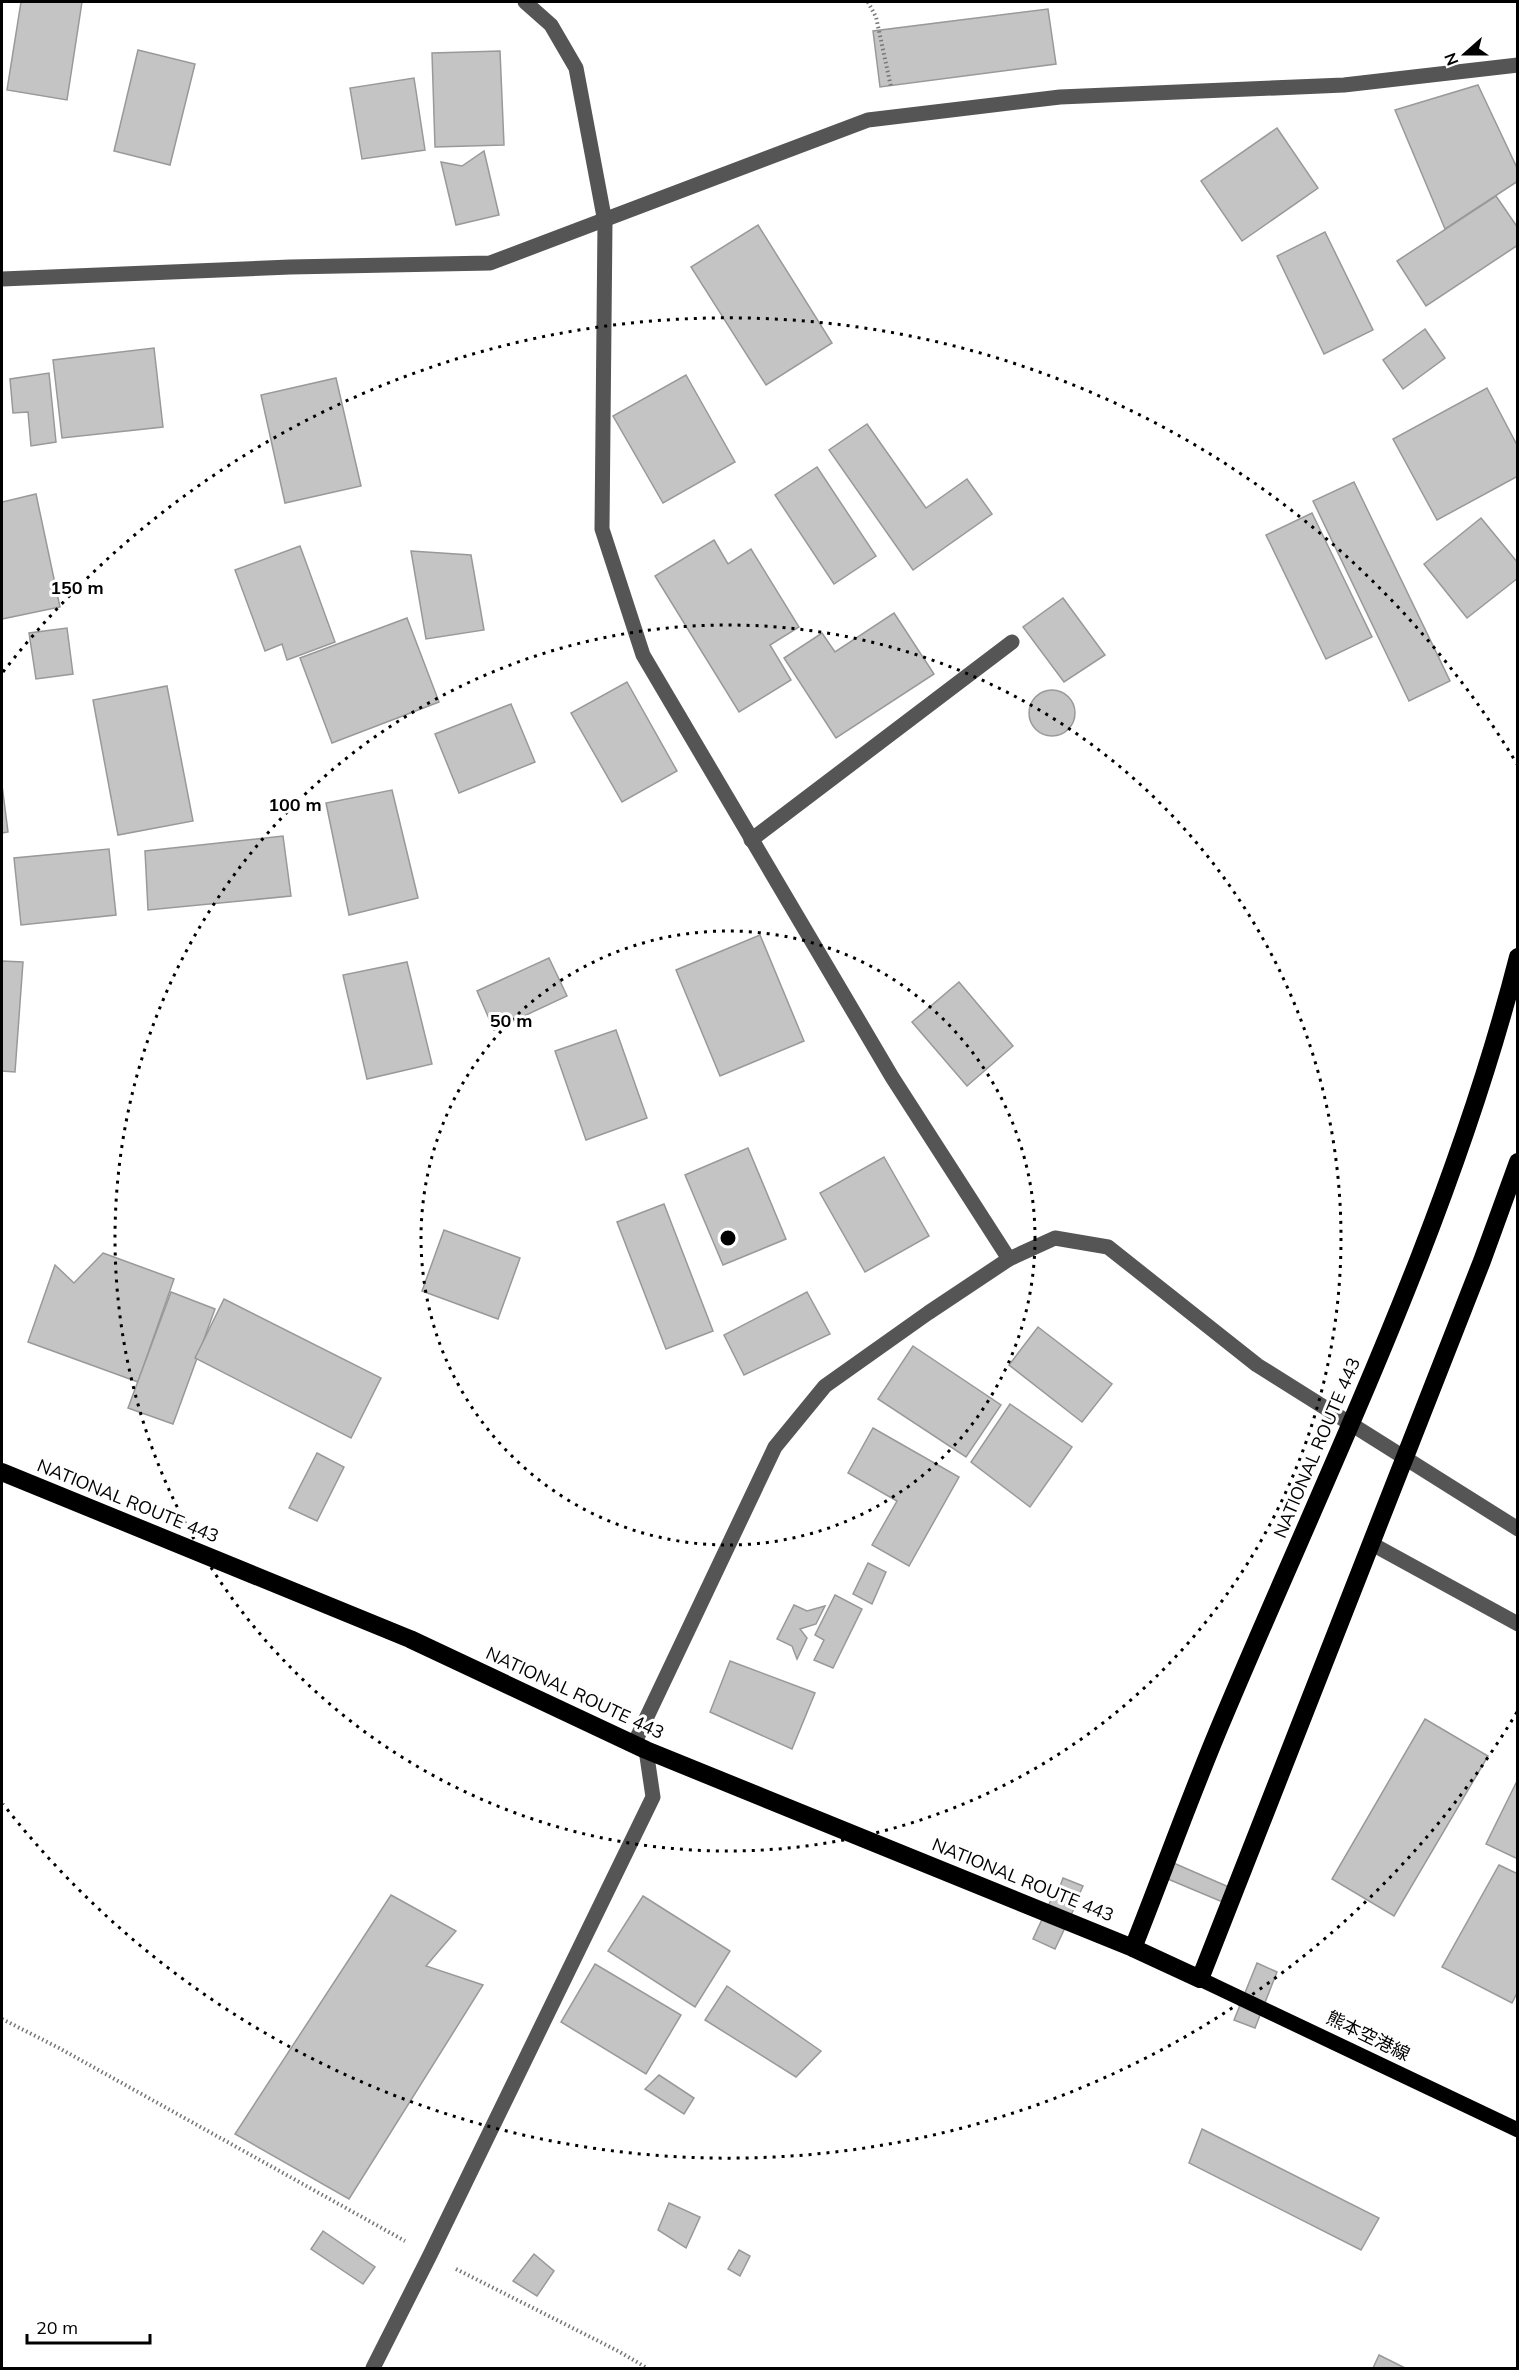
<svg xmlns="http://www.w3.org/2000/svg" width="1519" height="2370" viewBox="0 0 1519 2370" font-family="Mulish,'Noto Sans JP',sans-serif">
	<rect width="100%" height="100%" fill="#fff"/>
	<g fill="#c4c4c4" stroke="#999" stroke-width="1.5">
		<path d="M21 2H82L67 100 7 90Z"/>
		<path d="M1048 9 1056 64 880 87 873 31Z"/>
		<path d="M138 50 195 64 170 165 114 151Z"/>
		<path d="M500 51 504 145 435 147 432 53Z"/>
		<path d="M414 78 425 150 362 159 350 88Z"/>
		<path d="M1478 85 1518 170V181L1445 229 1395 110Z"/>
		<path d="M1277 128 1318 188 1242 241 1201 181Z"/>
		<path d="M484 151 499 215 456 225 441 162 462 166Z"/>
		<path d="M1496 196 1518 228V245L1426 306 1397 261Z"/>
		<path d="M758 225 832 343 766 385 691 267Z"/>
		<path d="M1325 232 1373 330 1324 354 1277 256Z"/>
		<path d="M1425 329 1445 358 1403 389 1383 360Z"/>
		<path d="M154 348 163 427 62 438 53 360Z"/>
		<path d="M49 373 56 442 31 446 28 412 13 413 10 379Z"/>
		<path d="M686 375 735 462 663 503 613 416Z"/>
		<path d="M336 378 361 486 285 503 261 395Z"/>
		<path d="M1487 388 1518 447V476L1437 520 1393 439Z"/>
		<path d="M867 424 926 508 967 479 992 514 913 570 829 450Z"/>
		<path d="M817 467 876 556 834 584 775 495Z"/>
		<path d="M1354 482 1450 681 1409 701 1313 501Z"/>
		<path d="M36 494 60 607 2 619V502Z"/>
		<path d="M1312 513 1372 637 1326 659 1266 535Z"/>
		<path d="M1481 518 1518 563V578L1467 618 1424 564Z"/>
		<path d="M714 540 728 564 751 549 799 627 770 645 791 680 739 712 655 576Z"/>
		<path d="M300 546 335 642 287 660 282 644 265 651 235 570Z"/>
		<path d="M411 551 471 555 484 630 426 639Z"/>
		<path d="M1063 598 1105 655 1064 682 1023 627Z"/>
		<path d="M894 613 934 674 836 738 784 658 822 633 835 652Z"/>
		<path d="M407 618 439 702 332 743 300 658Z"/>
		<path d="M67 628 73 674 36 679 29 633Z"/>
		<path d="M627 682 677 771 622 802 571 713Z"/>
		<path d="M167 686 193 821 118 835 93 700Z"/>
		<circle cx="1052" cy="713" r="23"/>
		<path d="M511 704 535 762 459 793 435 734Z"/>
		<path d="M2 785 8 832 2 833Z"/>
		<path d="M392 790 418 898 349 915 326 803Z"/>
		<path d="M283 836 291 896 148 910 145 851Z"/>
		<path d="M109 849 116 915 21 925 14 858Z"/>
		<path d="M760 935 804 1041 720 1076 676 970Z"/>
		<path d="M549 958 567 996 494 1030 477 991Z"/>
		<path d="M2 961 23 962 15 1072 2 1071Z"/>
		<path d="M407 962 432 1064 367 1079 343 975Z"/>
		<path d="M959 982 1013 1046 967 1086 912 1022Z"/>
		<path d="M616 1030 647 1118 586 1140 555 1051Z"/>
		<path d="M748 1148 786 1239 723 1265 685 1175Z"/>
		<path d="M884 1157 929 1236 865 1272 820 1193Z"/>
		<path d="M664 1204 713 1331 666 1349 617 1222Z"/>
		<path d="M444 1230 520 1258 498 1319 422 1291Z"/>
		<path d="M103 1253 174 1279 138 1382 28 1342 55 1265 74 1283Z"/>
		<path d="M171 1292 215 1309 173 1424 128 1408Z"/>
		<path d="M807 1292 830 1334 744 1375 724 1335Z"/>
		<path d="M224 1299 381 1378 351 1438 195 1358Z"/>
		<path d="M1038 1327 1112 1384 1082 1422 1009 1365Z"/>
		<path d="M913 1346 1001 1405 966 1457 878 1399Z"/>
		<path d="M1010 1404 1072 1447 1030 1507 971 1462Z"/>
		<path d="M873 1428 959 1477 909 1566 872 1545 897 1501 848 1473Z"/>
		<path d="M317 1453 344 1467 317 1521 289 1508Z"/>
		<path d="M868 1563 886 1572 872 1604 853 1594Z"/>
		<path d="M835 1595 862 1609 833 1668 814 1660 824 1640 815 1635Z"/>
		<path d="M794 1605 807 1611 825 1606 816 1624 800 1629 807 1638 797 1659 792 1646 777 1639Z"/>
		<path d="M730 1661 815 1693 792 1749 710 1712Z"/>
		<path d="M1425 1719 1488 1756 1394 1916 1332 1879Z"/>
		<path d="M1518 1779V1859L1486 1844Z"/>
		<path d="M1162 1858 1231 1888 1225 1903 1156 1874Z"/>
		<path d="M1499 1865 1518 1874V1991L1512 2003 1442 1967Z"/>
		<path d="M1063 1878 1083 1886 1078 1897 1059 1889Z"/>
		<path d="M1056 1889 1078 1900 1055 1949 1033 1939Z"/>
		<path d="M391 1895 456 1931 426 1966 483 1985 349 2199 235 2134Z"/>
		<path d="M643 1896 730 1951 695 2007 608 1951Z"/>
		<path d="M1257 1963 1277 1972 1255 2028 1234 2020Z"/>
		<path d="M595 1964 681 2015 646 2074 561 2022Z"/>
		<path d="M727 1986 821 2051 796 2077 705 2020Z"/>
		<path d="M659 2075 694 2098 684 2114 645 2089Z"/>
		<path d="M1202 2129 1379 2218 1361 2250 1189 2163Z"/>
		<path d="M669 2203 700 2217 686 2248 658 2230Z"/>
		<path d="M323 2231 375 2267 363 2284 311 2249Z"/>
		<path d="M739 2250 750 2256 740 2276 728 2269Z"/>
		<path d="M534 2254 554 2271 537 2296 513 2281Z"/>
		<path d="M1379 2355 1405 2368H1373Z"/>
	</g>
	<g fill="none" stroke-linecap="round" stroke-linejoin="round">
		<g stroke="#777" stroke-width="4" stroke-dasharray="1.5 3" stroke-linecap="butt">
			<path d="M868 2 876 17 891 87"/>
			<path d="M2 2019 59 2048 405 2241"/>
			<path d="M456 2269 618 2351 647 2368"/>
		</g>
		<g stroke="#555" stroke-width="15">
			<path d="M525 2 551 25 576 68 605 222 602 529 643 655 892 1077 1009 1259"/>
			<path d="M2 279 290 267 490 263 868 120 1060 97 1344 85 1518 65"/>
			<path d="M751 840 1012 642"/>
			<path d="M1372 1544 1518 1624"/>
			<path d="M634 1744 775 1447 825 1386 928 1313 1009 1259 1055 1238 1108 1247 1257 1365 1518 1529"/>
			<path d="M373 2368 430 2255 653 1797 646 1750"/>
		</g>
		<path stroke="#000" stroke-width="15" d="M1200 1979 1518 2130"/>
		<g stroke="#000" stroke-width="18">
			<path d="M2 1472 410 1639 646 1750 1133 1948 1200 1979 1482 1261 1518 1162"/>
			<path d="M1133 1948C1164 1870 1192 1791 1225 1714 1330 1465 1451 1220 1518 957"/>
		</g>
	</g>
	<g fill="none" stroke="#000" stroke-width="3" stroke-dasharray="3 6">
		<circle cx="728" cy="1238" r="307"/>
		<circle cx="728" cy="1238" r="613"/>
		<path d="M1517 1712A920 920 0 0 1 3 1804M3 672A920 920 0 0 1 1517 764"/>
	</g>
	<g text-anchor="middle" stroke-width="6" stroke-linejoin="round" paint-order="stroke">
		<g font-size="18" fill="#000" stroke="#fff">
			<text transform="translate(1317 1448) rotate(-67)" y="6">NATIONAL ROUTE 443</text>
			<text transform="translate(128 1501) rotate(22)" y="6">NATIONAL ROUTE 443</text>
			<text transform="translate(575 1693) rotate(25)" y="6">NATIONAL ROUTE 443</text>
			<text transform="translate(1023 1880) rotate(22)" y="6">NATIONAL ROUTE 443</text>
			<text transform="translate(1368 2036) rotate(26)" y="6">熊本空港線</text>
		</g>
	</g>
	<circle cx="728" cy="1238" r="9" fill="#000" stroke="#fff" stroke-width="3"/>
	<g font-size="18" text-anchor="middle" font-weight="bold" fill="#000" stroke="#fff" stroke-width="6" stroke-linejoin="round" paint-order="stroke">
		<text x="77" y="594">150 m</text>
		<text x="295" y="811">100 m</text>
		<text x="511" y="1027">50 m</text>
	</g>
	<rect width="1519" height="2370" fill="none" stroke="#000000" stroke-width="6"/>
	<g transform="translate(1465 54) rotate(249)" stroke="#ffffff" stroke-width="4.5" paint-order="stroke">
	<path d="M0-4.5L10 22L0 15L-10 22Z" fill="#000000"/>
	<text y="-9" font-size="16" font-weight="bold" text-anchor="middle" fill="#000000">N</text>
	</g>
	<path d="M27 2334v9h123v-9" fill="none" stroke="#000000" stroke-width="3"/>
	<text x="36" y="2334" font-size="18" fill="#000000" stroke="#ffffff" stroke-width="4.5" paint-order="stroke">20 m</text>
</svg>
